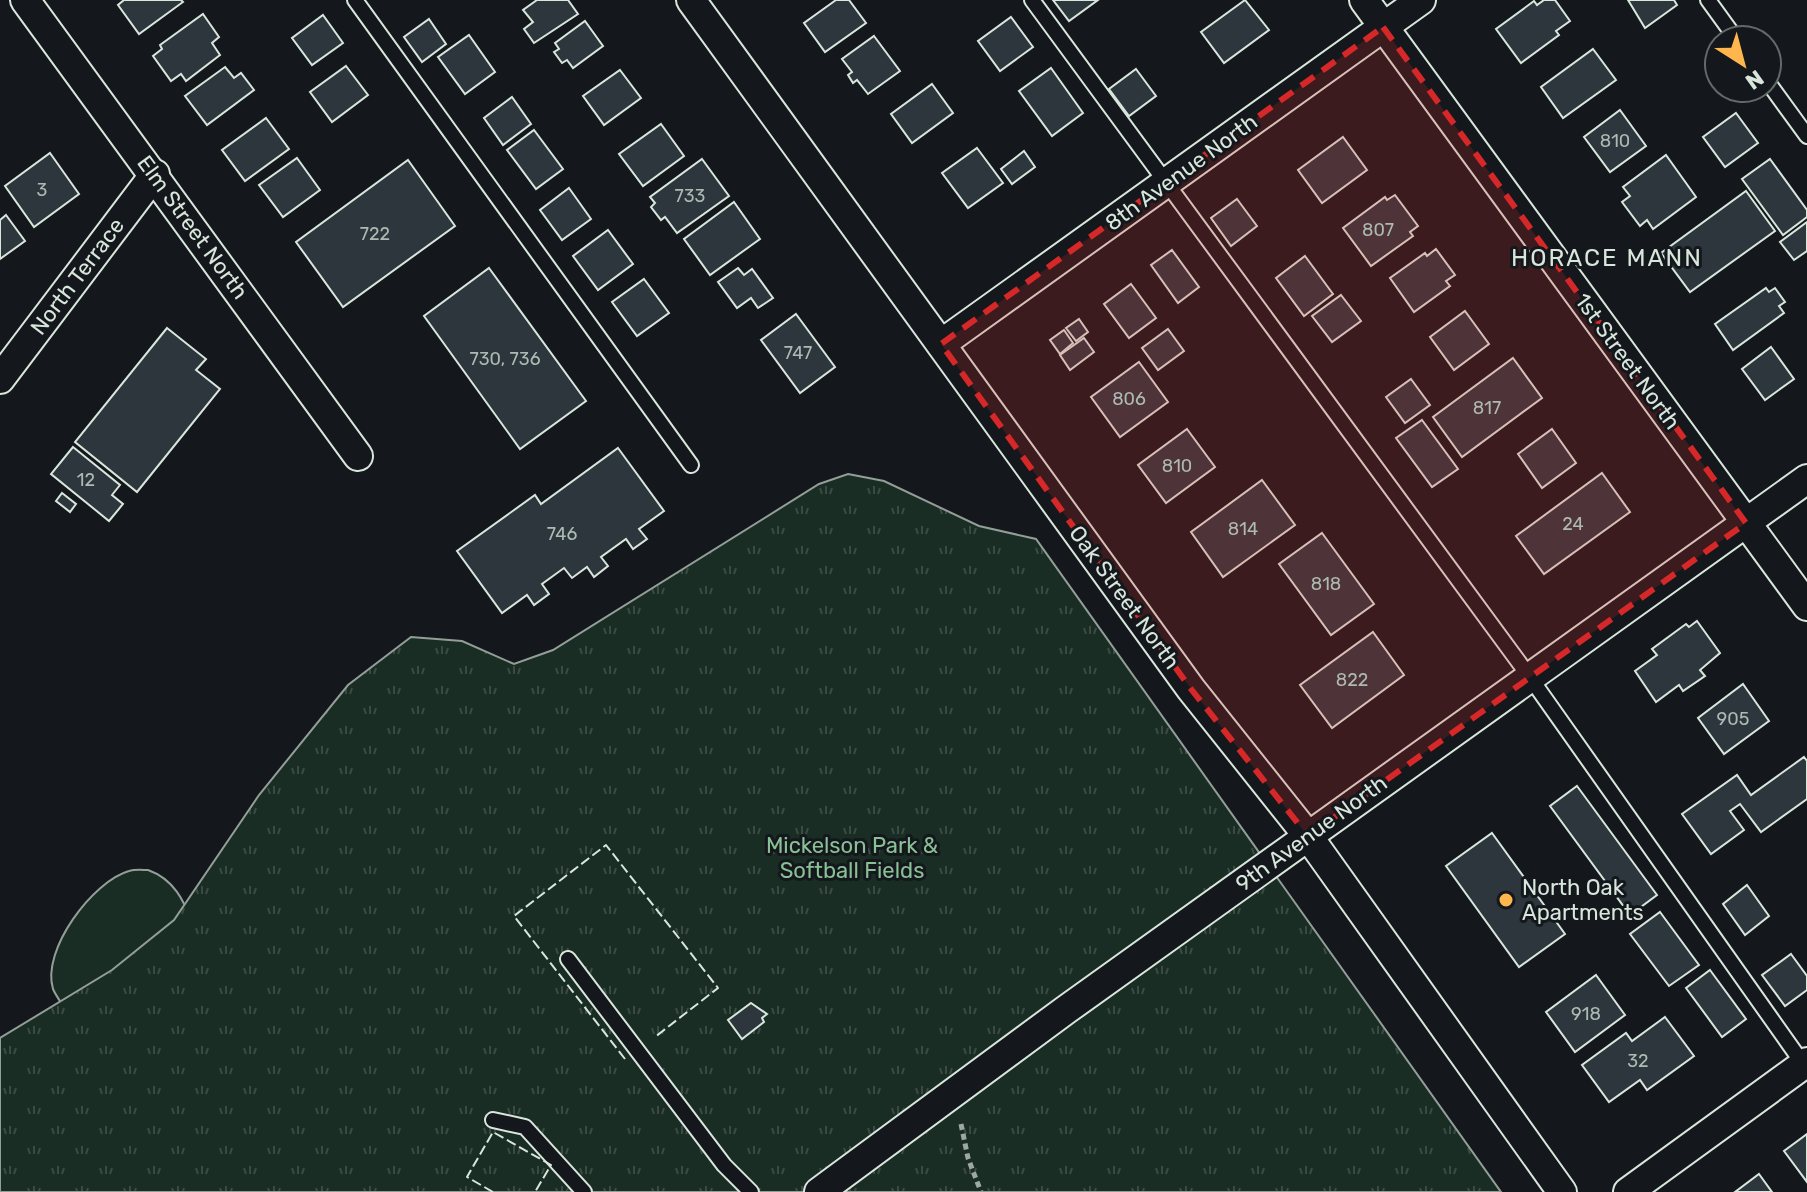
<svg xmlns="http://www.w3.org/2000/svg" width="1807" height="1192" viewBox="0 0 1807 1192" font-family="Rubik,sans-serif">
	<defs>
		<pattern id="park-tufts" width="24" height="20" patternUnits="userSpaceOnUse" patternTransform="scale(2)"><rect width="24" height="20" fill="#1a2d24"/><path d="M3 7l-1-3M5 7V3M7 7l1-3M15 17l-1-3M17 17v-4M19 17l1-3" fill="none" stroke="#3b4b43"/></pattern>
	</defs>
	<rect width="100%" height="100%" fill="#14181c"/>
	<path fill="#1a2d24" stroke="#939e99" stroke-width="2" d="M148 870C179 881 186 908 199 937L66 1010C62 1004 56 996 53 989 41 950 93 881 129 871 135 869 143 870 148 870Z"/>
	<path fill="url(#park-tufts)" stroke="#939e99" stroke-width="2" d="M848 474 884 481 979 526 1036 539 1501 1192H0V1038L112 970 174 920 259 795 348 685 411 637 462 641 514 664 553 650 819 484Z"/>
	<g fill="#2c363c" stroke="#d8e6dc" stroke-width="2">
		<path d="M124 0H181L183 2 139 34 118 5Z"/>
		<path d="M537 0H568L578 14 534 43 524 29 533 22 523 10Z"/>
		<path d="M836 0H849L866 23 825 52 804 23Z"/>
		<path d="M1053 0H1098L1069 21Z"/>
		<path d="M1245 0 1269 30 1224 63 1201 32Z"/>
		<path d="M1544 0H1555L1570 21 1556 31 1559 35 1521 63 1496 29 1534 1 1537 5Z"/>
		<path d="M1628 0H1674L1677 5 1645 28Z"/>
		<path d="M203 14 219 37 212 43 220 55 186 81 181 74 171 81 153 56 162 49 160 45Z"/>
		<path d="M323 15 343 43 312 65 292 38Z"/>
		<path d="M1011 17 1033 47 1000 71 978 41Z"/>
		<path d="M429 19 446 44 422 62 404 37Z"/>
		<path d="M585 21 603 46 573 68 567 60 562 63 554 52 559 49 555 43Z"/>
		<path d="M469 35 495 72 465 94 438 57Z"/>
		<path d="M874 36 900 71 868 94 857 80 853 83 848 75 852 72 842 59Z"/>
		<path d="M1593 49 1616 80 1563 118 1541 87Z"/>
		<path d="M346 66 368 95 332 122 310 92Z"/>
		<path d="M225 67 234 78 241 73 254 90 207 125 185 96Z"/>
		<path d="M1051 68 1083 113 1052 136 1019 91Z"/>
		<path d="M1136 69 1156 96 1129 116 1109 89Z"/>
		<path d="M620 70 641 98 604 125 583 96Z"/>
		<path d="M932 84 953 113 912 143 891 114Z"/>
		<path d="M512 97 531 124 503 145 484 118Z"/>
		<path d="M1620 110 1646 146 1610 172 1584 137Z"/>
		<path d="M1736 113 1758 143 1725 167 1703 137Z"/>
		<path d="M266 118 289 149 245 181 222 150Z"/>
		<path d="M661 124 684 156 643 186 619 154Z"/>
		<path d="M534 130 563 169 536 189 507 150Z"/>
		<path d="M1343 137 1367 170 1322 203 1298 170Z"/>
		<path d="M977 148 1003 183 968 208 942 173Z"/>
		<path d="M1024 151 1035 167 1012 184 1001 169Z"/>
		<path d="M50 153 79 194 34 227 5 186Z"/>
		<path d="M1666 155 1696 197 1653 229 1647 220 1640 226 1622 202 1630 196 1623 187Z"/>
		<path d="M297 158 320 190 283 217 259 185Z"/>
		<path d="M702 159 729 196 677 233 665 217 661 220 651 207 655 203 650 197Z"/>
		<path d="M1770 159 1807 210V217L1783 235 1742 179Z"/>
		<path d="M408 160 455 226 343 307 296 242Z"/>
		<path d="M569 188 591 219 562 240 540 210Z"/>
		<path d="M1746 191 1775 231 1690 292 1661 253Z"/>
		<path d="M1395 195 1418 226 1410 232 1413 236 1371 266 1343 228 1385 197 1387 200Z"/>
		<path d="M1237 199 1257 226 1231 246 1211 218Z"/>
		<path d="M734 202 760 239 710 275 684 239Z"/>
		<path d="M6 215 25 241 0 259V220Z"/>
		<path d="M1807 222V251L1794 260 1780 242Z"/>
		<path d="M608 230 633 264 598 290 573 256Z"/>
		<path d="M1436 249 1455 275 1446 281 1450 286 1414 312 1390 278 1425 253 1427 256Z"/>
		<path d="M1172 250 1199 287 1178 303 1151 265Z"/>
		<path d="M1305 256 1333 294 1304 316 1276 278Z"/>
		<path d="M489 268 586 401 520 449 424 316Z"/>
		<path d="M738 268 744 275 752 269 773 298 758 308 751 298 737 308 718 282Z"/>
		<path d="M644 279 669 313 637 336 612 302Z"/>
		<path d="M1131 284 1156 318 1129 338 1104 304Z"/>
		<path d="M1766 288 1769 292 1775 288 1785 302 1779 306 1784 313 1733 350 1715 324Z"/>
		<path d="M1341 295 1361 321 1332 342 1312 316Z"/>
		<path d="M1465 311 1489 344 1454 370 1430 337Z"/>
		<path d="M796 314 835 367 800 393 761 340Z"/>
		<path d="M1079 319 1088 332 1076 341 1066 328Z"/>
		<path d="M167 328 206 359 196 370 220 389 137 492 75 442Z"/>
		<path d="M1168 329 1184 351 1158 370 1142 348Z"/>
		<path d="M1064 330 1073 343 1060 354 1050 340Z"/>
		<path d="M1084 338 1094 352 1070 370 1060 355Z"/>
		<path d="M1771 347 1794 379 1765 400 1742 369Z"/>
		<path d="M1513 358 1542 398 1462 457 1433 417Z"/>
		<path d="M1139 362 1168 402 1120 437 1091 397Z"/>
		<path d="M1411 379 1430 405 1405 423 1386 397Z"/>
		<path d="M1422 420 1458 469 1432 487 1396 438Z"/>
		<path d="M1187 429 1215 467 1166 503 1138 465Z"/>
		<path d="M1552 429 1576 463 1542 488 1518 454Z"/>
		<path d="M73 447 120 485 112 495 123 504 109 521 51 474Z"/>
		<path d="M618 448 664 511 639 529 647 539 633 549 626 539 601 557 608 566 594 577 587 567 572 578 564 568 542 584 549 594 534 605 527 595 502 613 457 551 535 495 541 504Z"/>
		<path d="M1602 473 1630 512 1544 574 1516 536Z"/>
		<path d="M1262 480 1295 525 1223 577 1191 532Z"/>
		<path d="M62 493 76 504 70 512 56 501Z"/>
		<path d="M1322 533 1374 604 1331 635 1279 564Z"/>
		<path d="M1697 621 1720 653 1700 670 1705 676 1683 691 1679 685 1656 702 1635 671 1657 655 1652 649 1686 624 1689 627Z"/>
		<path d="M1373 632 1404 675 1332 728 1300 685Z"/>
		<path d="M1743 684 1769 721 1724 754 1698 718Z"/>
		<path d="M1804 757 1807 761V799L1761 832 1740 804 1730 811 1744 830 1711 854 1682 814 1737 775 1751 795Z"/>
		<path d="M1577 786 1657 895 1630 915 1550 806Z"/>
		<path d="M1492 833 1565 934 1519 967 1446 866Z"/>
		<path d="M1747 885 1769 916 1745 935 1723 904Z"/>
		<path d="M1660 912 1699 965 1669 986 1630 934Z"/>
		<path d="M1791 954 1807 976V990L1785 1006 1762 975Z"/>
		<path d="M1710 970 1746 1019 1722 1037 1686 988Z"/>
		<path d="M1596 975 1625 1015 1575 1052 1546 1012Z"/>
		<path d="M751 1003 767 1014 762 1018 764 1022 742 1039 728 1020Z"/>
		<path d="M1665 1017 1694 1056 1647 1090 1640 1080 1609 1102 1582 1065 1626 1033 1632 1041Z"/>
		<path d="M1807 1134V1182L1784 1151Z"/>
		<path d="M1759 1174 1772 1192H1735Z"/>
	</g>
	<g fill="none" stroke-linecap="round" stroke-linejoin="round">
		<g stroke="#d8e6dc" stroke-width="18">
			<g id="lane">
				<path d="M355 0 691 465"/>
				<path d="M1032 0 1529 676 1806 1068"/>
				<path d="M1708 0 1737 40"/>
				<path d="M1767 81 1807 136"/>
				<path d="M568 959 724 1165 751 1192"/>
				<path d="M493 1120 525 1127 584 1192"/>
			</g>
		</g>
		<g stroke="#d8e6dc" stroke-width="32">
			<g id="street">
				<path d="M25 0 358 456"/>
				<path d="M691 0 1191 689 1308 836 1562 1192"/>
				<path d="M1364 0 1807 606"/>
				<path d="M941 344 1421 0"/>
				<path d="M0 379 155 174"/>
				<path d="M819 1192 1067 1009 1807 479"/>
				<path d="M1628 1192 1807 1062"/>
			</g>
		</g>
		<path stroke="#9da8a2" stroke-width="5" stroke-dasharray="6 4" stroke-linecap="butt" d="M961 1124 968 1158 981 1192"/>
		<use href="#lane" stroke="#14181c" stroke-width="14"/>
		<use href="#street" stroke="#14181c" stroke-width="28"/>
		<g stroke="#d8e6dc" stroke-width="2" stroke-dasharray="10 4" stroke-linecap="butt">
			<path d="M625 1059 514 916 606 845 718 988 655 1037"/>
			<path d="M493 1192 467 1177 493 1132 551 1165 535 1192"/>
		</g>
	</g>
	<path fill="#d62828" fill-opacity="0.2" stroke="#d62828" stroke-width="6" stroke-dasharray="16 10" stroke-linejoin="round" d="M1383 27 1746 523 1308 836 1191 689 941 344Z"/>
	<circle fill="#ffb74d" stroke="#14181c" stroke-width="3" cx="1506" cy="900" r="8"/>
	<g text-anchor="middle" stroke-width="6" stroke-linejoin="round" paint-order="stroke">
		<g font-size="18" fill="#adbab4">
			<text x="1615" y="147">810</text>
			<text x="42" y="196">3</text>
			<text x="690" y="202">733</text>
			<text x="1378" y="236">807</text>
			<text x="375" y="240">722</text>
			<text x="798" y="359">747</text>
			<text x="505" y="365">730, 736</text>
			<text x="1129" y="405">806</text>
			<text x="1487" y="414">817</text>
			<text x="1177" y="472">810</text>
			<text x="86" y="486">12</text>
			<text x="1573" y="530">24</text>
			<text x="1243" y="535">814</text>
			<text x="562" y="540">746</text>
			<text x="1326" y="590">818</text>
			<text x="1352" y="686">822</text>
			<text x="1733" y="725">905</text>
			<text x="1586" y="1020">918</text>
			<text x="1638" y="1067">32</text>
		</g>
		<g font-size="22" fill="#d8e6dc" stroke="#14181c">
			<text transform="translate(1181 172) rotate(-36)" y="8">8th Avenue North</text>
			<text transform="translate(193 227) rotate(54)" y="8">Elm Street North</text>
			<text transform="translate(77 276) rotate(-53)" y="8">North Terrace</text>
			<text transform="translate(1628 361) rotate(54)" y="8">1st Street North</text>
			<text transform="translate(1125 597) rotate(54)" y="8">Oak Street North</text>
			<text transform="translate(1311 833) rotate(-36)" y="8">9th Avenue North</text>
		</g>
		<g font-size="22" fill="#8ac095" stroke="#14181c">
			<text x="852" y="853">Mickelson Park &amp;<tspan x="852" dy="25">Softball Fields</tspan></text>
		</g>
		<g font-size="22" fill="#d8e6dc" stroke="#14181c" text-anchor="start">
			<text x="1522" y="895">North Oak<tspan x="1522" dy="25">Apartments</tspan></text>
		</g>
		<g font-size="24" letter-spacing="2" fill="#d8e6dc" stroke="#14181c">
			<text x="1607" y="266">HORACE MANN</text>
		</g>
	</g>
	<g transform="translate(1743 64) rotate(144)"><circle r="38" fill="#14181c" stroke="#626a69" stroke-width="2"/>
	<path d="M0-6L14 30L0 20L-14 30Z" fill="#ffb74d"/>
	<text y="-12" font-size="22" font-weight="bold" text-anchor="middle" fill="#d8e6dc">N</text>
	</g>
</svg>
